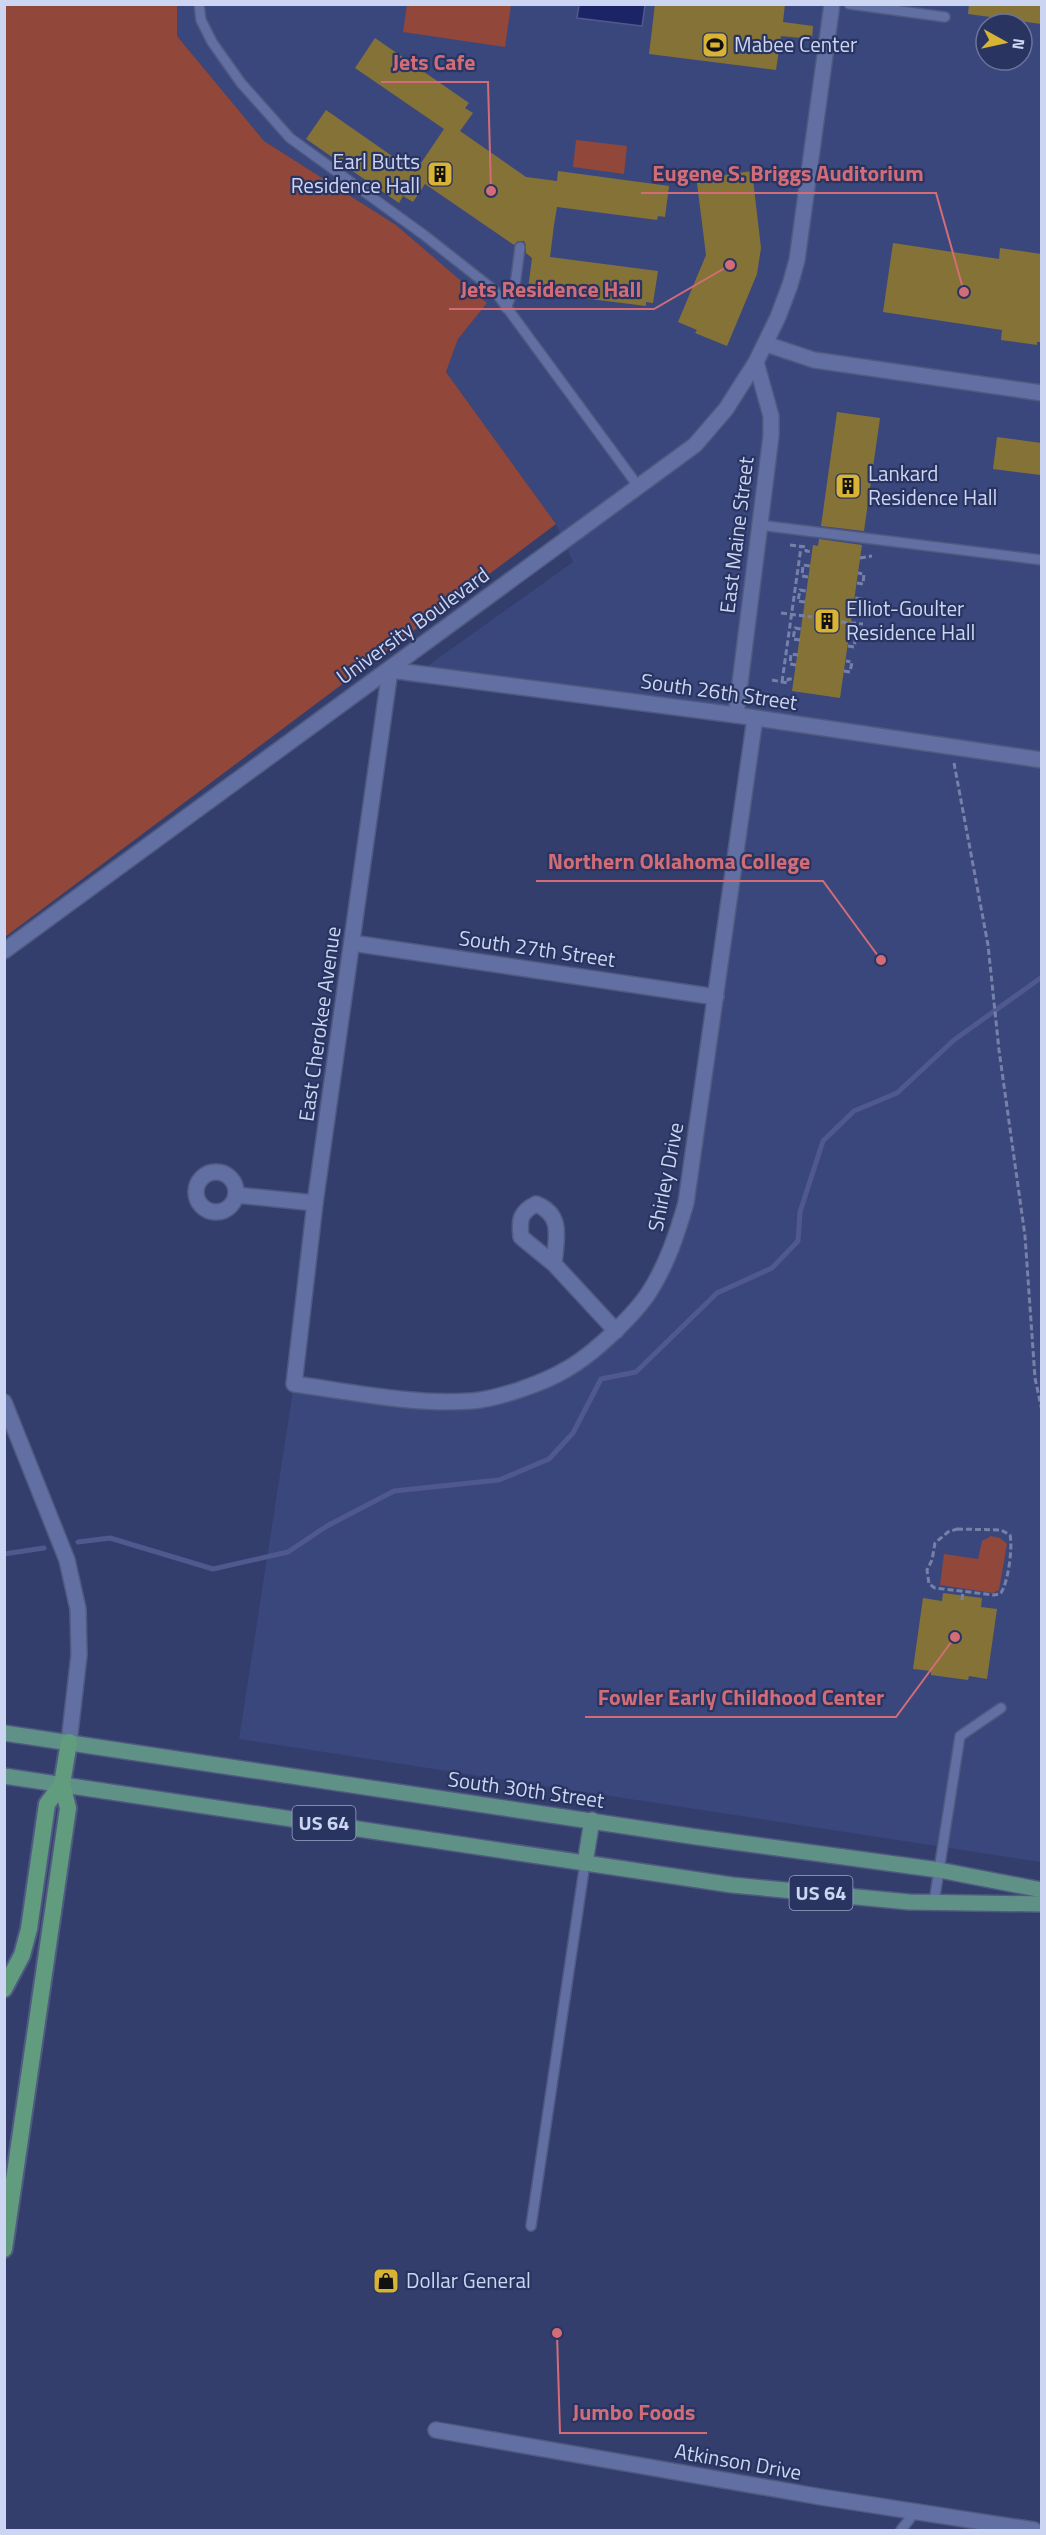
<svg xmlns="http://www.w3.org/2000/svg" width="1046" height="2535" viewBox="0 0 1046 2535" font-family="'Titillium Web',sans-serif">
	<rect width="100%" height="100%" fill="#333e6d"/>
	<path fill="#3a477d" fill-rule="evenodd" d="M177 4 1041 5V1862L239 1739 294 1384 430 1401 526 1387 616 1331 674 1247 755 718 405 682 573 562 556 524 446 372 458 339 487 303 396 225 264 141 177 36ZM986 24H1022V60H986Z"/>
	<g fill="#914739">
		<path d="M5 4 177 5V36L264 141 396 225 487 303 458 339 446 372 556 524 5 937Z"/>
		<path d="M407 5H511L505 47 403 32Z"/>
		<path d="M576 140 627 146 624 174 573 167Z"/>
		<path d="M991 1536 1000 1538 1007 1544 999 1590 993 1593 940 1585 944 1554 978 1559 982 1541Z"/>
	</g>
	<path fill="#1b2464" stroke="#50598e" stroke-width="1.5" d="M579 5H645L642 26 577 18Z"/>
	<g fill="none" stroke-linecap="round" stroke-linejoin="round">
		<g stroke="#50598e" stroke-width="5">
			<path d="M78 1542 110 1538 213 1569 288 1552 327 1526 394 1491 499 1480 549 1459 573 1433 601 1379 636 1372 717 1293 772 1268 798 1241 800 1212 823 1141 854 1111 897 1093 954 1040 1042 977"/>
			<path d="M4 1554 44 1548"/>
		</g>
	</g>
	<g fill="#857237">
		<path d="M655 4H785L783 22 813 26 812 39 781 36 776 70 649 54Z"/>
		<path d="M969 4H1041V24L968 14Z"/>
		<path d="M375 38 469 103 465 108 473 113 460 131 526 177 557 181 558 171 669 186 665 217 658 216 657 220 557 207 554 225 550 257 658 271 653 303 646 302V306L542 293V291L528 289 532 258 526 253V245L524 241H518L514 245 425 184 413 202 403 196 399 203 306 139 326 110 415 172 444 129 355 68Z"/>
		<path d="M752 171 761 248 757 274 727 346 695 333 697 330 678 322 706 255 697 183 718 180 717 176Z"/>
		<path d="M893 243 999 259 1000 248 1041 254 1040 342H1037V345L1001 340 1002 330 883 312Z"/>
		<path d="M837 412 880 418 864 531 821 526Z"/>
		<path d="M997 437 1041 443V475L993 469Z"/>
		<path d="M819 539 862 545 840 698 792 691 813 545 818 546Z"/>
		<path d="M943 1593 982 1598 981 1607 997 1609 987 1679 969 1676 968 1680 931 1675V1671L913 1669 923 1598 942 1601Z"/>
	</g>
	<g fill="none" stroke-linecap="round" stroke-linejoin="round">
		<g stroke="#505980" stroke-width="12">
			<g id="service">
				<path d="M199 4 201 20 212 42 241 83 290 138 424 235 494 290 638 486"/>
				<path d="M849 4 945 17"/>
				<path d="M506 308 515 286 520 247"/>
				<path d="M759 525 1042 560"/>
				<path d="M934 1902 960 1736 1001 1708"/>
				<path d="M531 2226 585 1863"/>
				<path d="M901 2530 915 2512"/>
			</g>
		</g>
		<g stroke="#505980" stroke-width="18">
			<g id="minor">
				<path d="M766 344 814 360 1042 393"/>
				<path d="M736 715 771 436V416L756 362"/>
				<path d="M755 718 686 1203C677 1234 667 1264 650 1291 634 1316 592 1355 567 1369 544 1383 498 1399 472 1401 413 1405 352 1392 294 1384L315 1203 390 670 736 715 1042 760"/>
				<path d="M352 943 716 997"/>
				<circle cx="216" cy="1192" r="20"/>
				<path d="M236 1195 315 1203"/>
				<path d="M554 1264 521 1237C519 1220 520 1212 536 1204 564 1215 556 1239 554 1264L616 1331"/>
				<path d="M436 2430 821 2497 1034 2530"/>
			</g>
		</g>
		<g stroke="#505980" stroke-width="18">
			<g id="tertiary">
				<path d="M4 951 695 445 726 409 756 362 778 317 790 285 797 260 832 4"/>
				<path d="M4 1402 67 1560 78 1609 79 1655 69 1742"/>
			</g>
		</g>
		<g stroke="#505980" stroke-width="18">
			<g id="primary">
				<path d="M4 1733 697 1837 939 1870 1042 1890"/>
				<path d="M4 1776 732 1885 909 1902 1042 1904"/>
				<path d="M585 1863 592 1820"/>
			</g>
		</g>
		<g stroke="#505980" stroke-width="20">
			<g id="trunk">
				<path d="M4 1989 22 1955 29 1929 47 1804 62 1784"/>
				<path d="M4 2249 68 1808 62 1784 69 1742"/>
			</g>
		</g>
		<g stroke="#7781a7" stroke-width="3" stroke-dasharray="6 3" stroke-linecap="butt">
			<path d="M790 545 806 547V551L812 552"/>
			<path d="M860 558 872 556"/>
			<path d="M808 577 802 576 803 565 810 566"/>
			<path d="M857 583 863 584 864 574 858 573"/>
			<path d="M805 602 798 601 800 590 806 591"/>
			<path d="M853 609 860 610 861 599 855 598"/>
			<path d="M781 613 812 617"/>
			<path d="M841 622 863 624"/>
			<path d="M800 640 793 639 795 628 801 629"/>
			<path d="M848 646 854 647 856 636 849 635"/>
			<path d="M796 665 790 664 791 654 798 655"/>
			<path d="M844 671 850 672 852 662 846 661"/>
			<path d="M772 680 788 683V679H794"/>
			<path d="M782 682 801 547"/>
			<path d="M954 763 988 945 999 1050 1025 1236 1035 1378 1042 1411"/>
			<path d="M957 1529 1001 1530 1010 1535C1013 1547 1008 1585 1000 1594L994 1595 935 1588 929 1584 927 1570 932 1560 935 1543 948 1532Z"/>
			<path d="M962 1600 963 1591"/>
		</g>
		<use href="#service" stroke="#616fa2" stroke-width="9"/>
		<use href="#minor" stroke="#616fa2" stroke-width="15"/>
		<use href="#tertiary" stroke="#616fa2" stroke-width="15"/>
		<use href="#primary" stroke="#609186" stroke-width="15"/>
		<use href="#trunk" stroke="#609c7d" stroke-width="16"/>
	</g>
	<defs>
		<g id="stadium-square" transform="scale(1.35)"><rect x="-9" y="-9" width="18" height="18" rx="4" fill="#d9b434" stroke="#293461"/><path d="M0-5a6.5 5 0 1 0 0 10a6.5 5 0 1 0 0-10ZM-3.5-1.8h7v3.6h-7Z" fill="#111"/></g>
		<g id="building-square" transform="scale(1.35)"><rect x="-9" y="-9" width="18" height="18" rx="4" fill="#d9b434" stroke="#293461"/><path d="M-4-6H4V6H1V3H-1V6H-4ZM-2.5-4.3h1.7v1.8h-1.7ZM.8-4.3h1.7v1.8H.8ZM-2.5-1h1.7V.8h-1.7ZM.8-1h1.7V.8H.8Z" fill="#111"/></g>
		<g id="shop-square" transform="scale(1.35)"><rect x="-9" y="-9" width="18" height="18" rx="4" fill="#d9b434" stroke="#293461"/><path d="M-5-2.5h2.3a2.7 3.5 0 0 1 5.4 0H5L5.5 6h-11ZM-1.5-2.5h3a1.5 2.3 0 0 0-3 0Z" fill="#111"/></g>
	</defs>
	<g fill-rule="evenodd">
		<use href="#stadium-square" x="715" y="45"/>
		<use href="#building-square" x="440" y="174"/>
		<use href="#building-square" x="848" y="486"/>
		<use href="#building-square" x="827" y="621"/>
		<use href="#shop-square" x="386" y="2281"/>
	</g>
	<g text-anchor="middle" stroke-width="4.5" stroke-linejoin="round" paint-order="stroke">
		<g fill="#293461" stroke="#9ba5c6" stroke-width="1.5">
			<rect x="292.5" y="1806" width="63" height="34" rx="4.5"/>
			<rect x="789.5" y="1876" width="63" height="34" rx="4.5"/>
		</g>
		<g font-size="20" font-weight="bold" fill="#ccd5f1">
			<text x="324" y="1830">US 64</text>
			<text x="821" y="1900">US 64</text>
		</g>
		<g font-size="21" fill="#ccd5f1" stroke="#293461" text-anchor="start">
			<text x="734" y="52">Mabee Center</text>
			<text x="420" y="169" text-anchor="end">Earl Butts<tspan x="420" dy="24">Residence Hall</tspan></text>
			<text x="868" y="481">Lankard<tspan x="868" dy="24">Residence Hall</tspan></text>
			<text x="846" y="616">Elliot-Goulter<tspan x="846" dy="24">Residence Hall</tspan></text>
			<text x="406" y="2288">Dollar General</text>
		</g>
		<g font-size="21" fill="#ccd5f1" stroke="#293461">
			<text transform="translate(737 535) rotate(-83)" y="7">East Maine Street</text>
			<text transform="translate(413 626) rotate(-36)" y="7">University Boulevard</text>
			<text transform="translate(719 692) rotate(8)" y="7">South 26th Street</text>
			<text transform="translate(537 949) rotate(8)" y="7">South 27th Street</text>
			<text transform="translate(320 1024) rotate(-82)" y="7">East Cherokee Avenue</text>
			<text transform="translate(666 1177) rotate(-79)" y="7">Shirley Drive</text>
			<text transform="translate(526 1790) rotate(8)" y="7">South 30th Street</text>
			<text transform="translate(738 2462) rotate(10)" y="7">Atkinson Drive</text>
		</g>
	</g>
	<path fill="none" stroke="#d26d78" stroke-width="2" d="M491 191L488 82H381M964 292L936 193H641M730 265L654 309H449M881 960L823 881H536M955 1637L896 1717H585M557 2333L560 2433H707"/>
	<g fill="#d26d78" stroke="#293461" stroke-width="2">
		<circle cx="491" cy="191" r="6"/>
		<circle cx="964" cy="292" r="6"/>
		<circle cx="730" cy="265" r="6"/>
		<circle cx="881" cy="960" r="6"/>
		<circle cx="955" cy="1637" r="6"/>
		<circle cx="557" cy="2333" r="6"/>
	</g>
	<g font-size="22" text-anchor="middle" font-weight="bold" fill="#d26d78" stroke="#293461" stroke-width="4.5" stroke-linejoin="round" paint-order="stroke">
		<text x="434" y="70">Jets Cafe</text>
		<text x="788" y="181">Eugene S. Briggs Auditorium</text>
		<text x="551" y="297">Jets Residence Hall</text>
		<text x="679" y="869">Northern Oklahoma College</text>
		<text x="741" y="1705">Fowler Early Childhood Center</text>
		<text x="634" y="2420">Jumbo Foods</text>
	</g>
	<rect width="1046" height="2535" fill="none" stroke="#ccd5f1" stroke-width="12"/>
	<g transform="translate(1004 42) rotate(98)"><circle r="28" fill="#293461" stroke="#6a749b" stroke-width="1.5"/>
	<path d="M0-4.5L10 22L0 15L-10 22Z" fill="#d9b434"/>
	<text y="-9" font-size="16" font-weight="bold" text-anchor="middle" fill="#ccd5f1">N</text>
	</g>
</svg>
